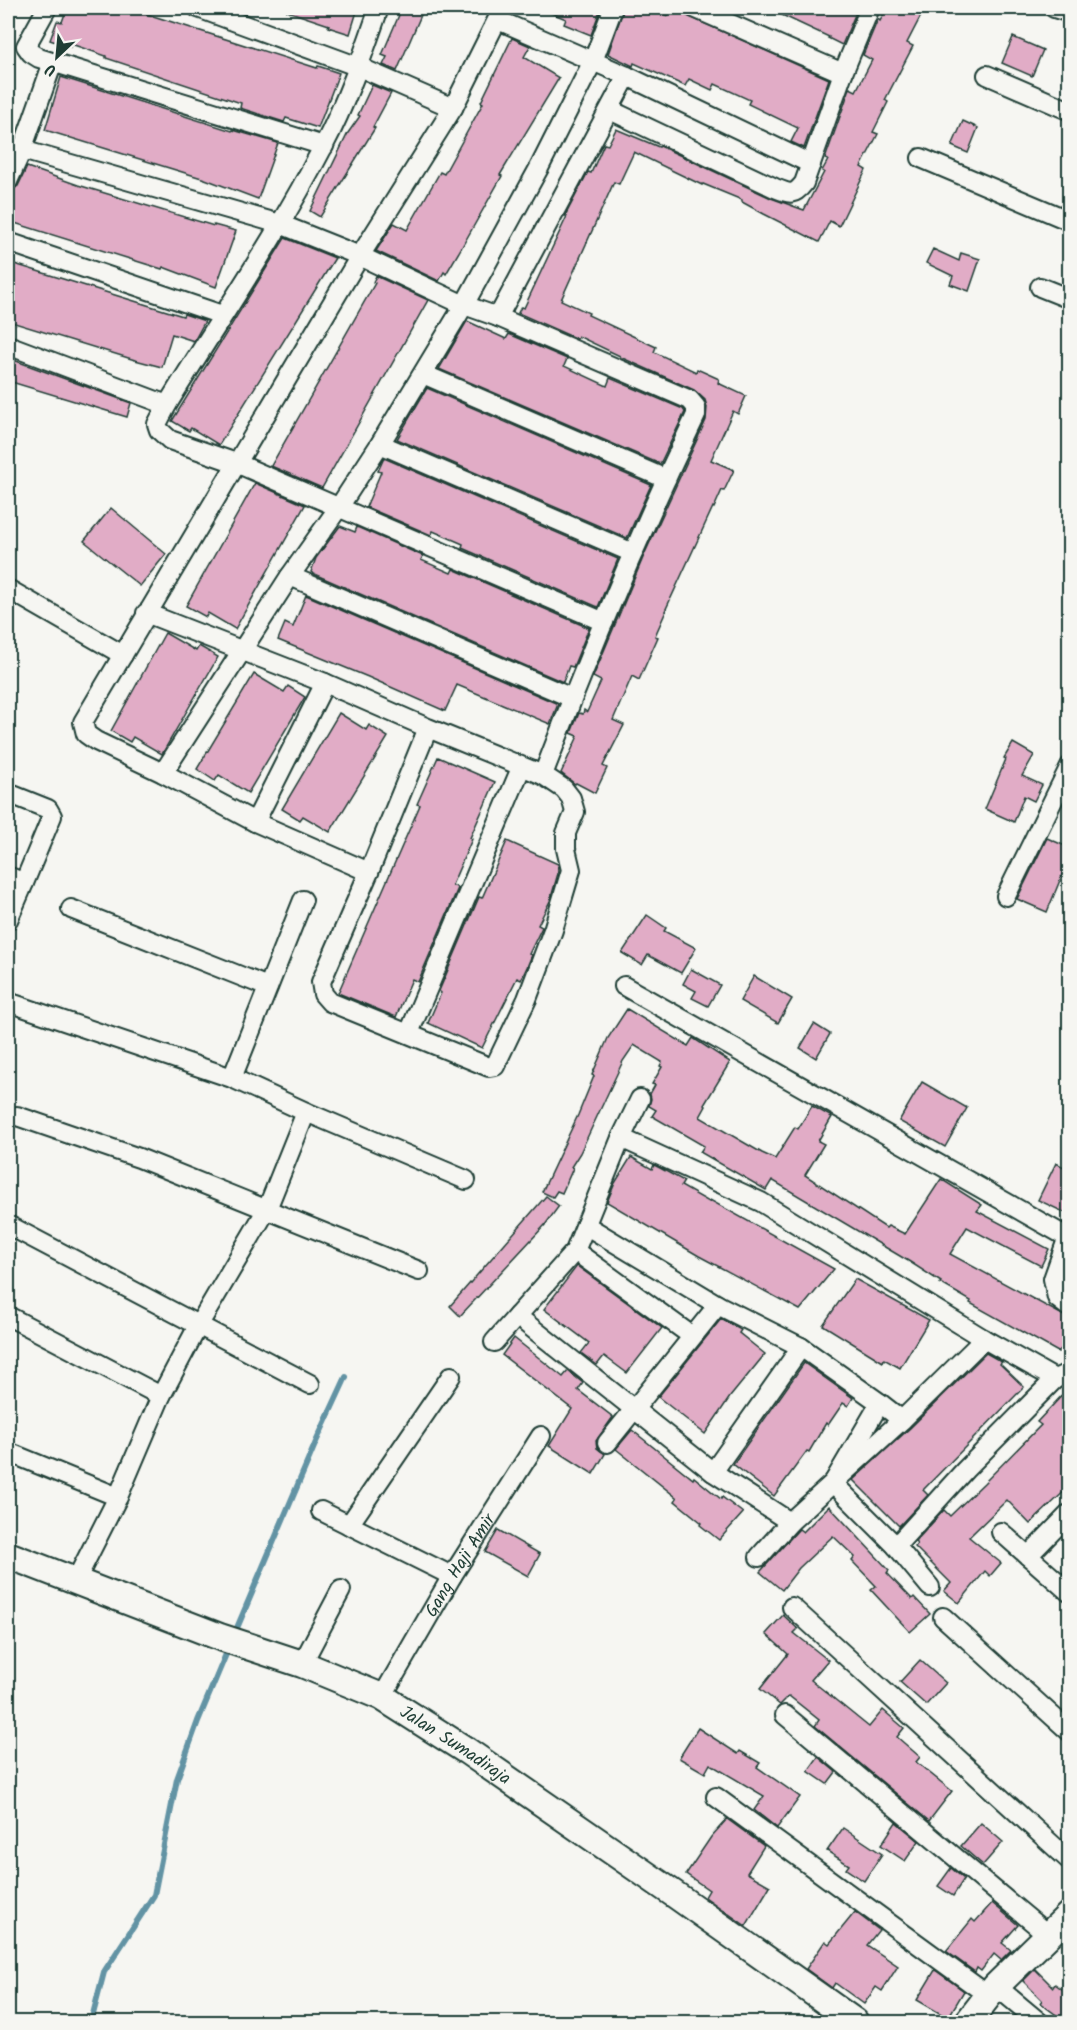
<svg xmlns="http://www.w3.org/2000/svg" width="1077" height="2030" viewBox="0 0 1077 2030" font-family="Kalam,sans-serif">
	<rect width="100%" height="100%" fill="#f6f6f2"/>
	<filter id="ink" filterUnits="userSpaceOnUse"><feTurbulence type="fractalNoise" baseFrequency=".0167" numOctaves="2"/><feDisplacementMap in="SourceGraphic" scale="12" xChannelSelector="R" yChannelSelector="G"/><feConvolveMatrix kernelMatrix="1 2 1 2 8 2 1 2 1" color-interpolation-filters="sRGB"/></filter>
	<g filter="url(#ink)">
		<g fill="none" stroke-linecap="round" stroke-linejoin="round">
			<g stroke="#6293a4" stroke-width="6">
				<path d="M234 1635 316 1442 346 1377"/>
				<path d="M91 2022 104 1972 154 1895 177 1779 198 1721 229 1647"/>
			</g>
		</g>
		<g fill="#e1acc6" stroke="#1f3d34" stroke-width="1.5">
			<path d="M67 8H134L148 12 147 14 317 68 318 66 339 73 318 128 286 118 284 122 240 108 241 103 106 58V56L71 44 70 47 50 40 57 21 62 22Z"/>
			<path d="M287 8H358L350 34 328 27 329 25 287 11Z"/>
			<path d="M402 8H424L397 71 383 65 387 57 382 55Z"/>
			<path d="M539 8H601L591 35 564 24 566 19Z"/>
			<path d="M624 8H650L668 16 672 9 829 79 804 148 791 142 798 128 748 104 750 100 715 84 712 90 689 79 685 86 634 63 633 66 608 54Z"/>
			<path d="M767 8H852L857 10 842 45 828 38 829 37Z"/>
			<path d="M887 8H925L907 43 913 46 885 100 888 102 873 132 878 134 861 167 866 170 839 226 830 221 819 242 764 214 742 202V200L703 184 702 185 634 152 619 184 614 182 561 300 589 313 588 315 656 347 654 352 696 372 697 369 719 379 718 383 746 396 738 414 733 411 711 460 734 470 724 491 722 490 714 508 713 507 665 611H666L655 636 658 637 639 680 632 676 613 720 624 725 603 766 607 768 595 793 576 783 575 784 561 773 578 736 571 733 579 713 583 714 584 710 587 712 601 681 593 677 645 553 706 420 707 407 705 400 694 390 620 357V356L578 336 577 339 518 313 521 307 524 308 567 216H565L588 172 591 173 604 144 608 145 616 129 659 147 660 146 771 198 804 210 824 172 822 171 828 160 825 159 850 88 856 91 872 60 863 55 878 19 880 21Z"/>
			<path d="M1013 37 1043 50 1032 76 1002 63Z"/>
			<path d="M512 38 530 46 524 57 559 78 500 175 502 176 463 245 446 274 444 272 439 281 376 251 394 223 407 230 440 172 444 174 483 103 481 102Z"/>
			<path d="M61 77 232 131 233 130 278 143 258 199 205 179 45 130Z"/>
			<path d="M372 85 391 93 373 127 375 128 320 217 310 211 348 133 360 116 358 115Z"/>
			<path d="M963 121 978 128 968 153 952 146Z"/>
			<path d="M27 167 78 185 214 226V225L236 231 216 287 163 267 162 269 8 221V203L11 191 18 186Z"/>
			<path d="M285 238 335 258 219 445 191 428 189 431 172 421Z"/>
			<path d="M933 249 959 261 961 253 980 259 969 291 950 284 953 276 926 263Z"/>
			<path d="M8 262 183 316 184 314 205 321 194 341 172 334 162 367 135 360 8 321Z"/>
			<path d="M376 276 428 300 322 488 271 466 375 283 373 282Z"/>
			<path d="M467 321 506 339 509 334 567 359 564 366 607 386 610 378 683 409 685 412 660 464 439 369Z"/>
			<path d="M8 358 131 403 127 417 8 381Z"/>
			<path d="M427 388 651 485 627 538 397 439Z"/>
			<path d="M384 458 618 559 598 607 462 548 463 544 433 531 431 535 366 507 381 472 378 471Z"/>
			<path d="M255 483 305 505 235 629 208 613 206 617 186 606Z"/>
			<path d="M111 508 166 554 140 586 84 541Z"/>
			<path d="M340 526 355 532 357 527 423 556 421 560 451 573 453 569 589 628 573 667 569 666 563 682 314 574 311 572 316 558Z"/>
			<path d="M306 595 558 704 550 724 457 685 445 711 368 677 278 640 285 623 293 627Z"/>
			<path d="M165 633 196 651 199 646 218 657 162 754 133 737 130 742 111 731Z"/>
			<path d="M254 674 284 692 288 686 305 697 248 793 219 775 215 781 197 769Z"/>
			<path d="M339 713 366 730 369 725 388 737 330 832 303 816 300 820 282 809Z"/>
			<path d="M1013 743 1034 755 1022 776 1042 785 1034 801 1024 796 1014 822 985 809 1006 759 1004 758Z"/>
			<path d="M438 757 495 782 470 838 472 839 452 885 458 888 418 982 412 979 396 1017 338 993 406 837 420 805 417 804Z"/>
			<path d="M1047 838 1070 848V871L1065 868 1047 912 1017 899Z"/>
			<path d="M507 841 558 864 559 870 550 901 538 925 542 927 529 954 532 955 527 967 521 980 517 978 482 1048 428 1023 441 993 439 991 479 897 482 898Z"/>
			<path d="M647 915 666 928 664 931 696 948 681 973 648 955 642 965 622 953Z"/>
			<path d="M691 969 720 985 708 1006 692 998 696 991 683 984Z"/>
			<path d="M754 976 792 999 778 1023 740 1001Z"/>
			<path d="M627 1009 688 1046 693 1038 730 1062 704 1105 706 1106 700 1117 762 1153 775 1159 795 1127 798 1129 812 1106 832 1117 818 1141 824 1144 805 1175 886 1228 888 1226 905 1234 941 1179 982 1205 977 1211 1049 1249 1041 1266 967 1227 950 1254 1070 1319V1337L1065 1345 1058 1352 970 1303 971 1301 940 1283 941 1282 910 1262 772 1180 766 1190 700 1152 704 1146 652 1116 656 1110 649 1106 651 1099 650 1094 655 1085 652 1084 662 1067 660 1066 662 1062 634 1045 623 1061 580 1153 571 1167 573 1168 562 1193 557 1191 553 1197 542 1192 578 1115 594 1076 592 1075 608 1038Z"/>
			<path d="M814 1024 830 1034 816 1058 800 1048Z"/>
			<path d="M922 1082 967 1108 945 1147 899 1121Z"/>
			<path d="M631 1157 652 1169 654 1165 660 1168 684 1181 681 1186 709 1202 710 1200 834 1269 800 1310 699 1256 607 1202 615 1183Z"/>
			<path d="M1056 1163 1070 1170V1215L1038 1200Z"/>
			<path d="M546 1196 559 1206 545 1225 460 1316 450 1306Z"/>
			<path d="M577 1266 662 1328 627 1373 604 1356 597 1365 581 1353 589 1343 544 1309Z"/>
			<path d="M855 1279 929 1320 900 1368 884 1359 883 1362 823 1325Z"/>
			<path d="M721 1319 741 1330 739 1333 765 1354 730 1397 705 1434 658 1397Z"/>
			<path d="M514 1338 563 1377 568 1371 583 1383 578 1390 613 1417 596 1441 597 1448 605 1454 593 1474 549 1446 572 1409 502 1355Z"/>
			<path d="M986 1353 1002 1362 1000 1364 1024 1387 923 1490 928 1495 899 1526 853 1480 910 1428Z"/>
			<path d="M804 1363 853 1398 848 1406 843 1403 828 1425 826 1423 809 1452 807 1451 774 1496 733 1464Z"/>
			<path d="M1070 1387V1486L1030 1524 1007 1500 969 1537 1001 1563 990 1576 985 1571 959 1603 944 1591 951 1583 915 1547 917 1544 915 1542 944 1510 950 1516 984 1483 1041 1425 1037 1422Z"/>
			<path d="M632 1430 693 1479 694 1477 721 1499 722 1497 743 1513 719 1540 700 1525 702 1523 675 1501 677 1498 616 1449Z"/>
			<path d="M829 1506 889 1570 887 1573 912 1599 914 1597 930 1614 910 1632 871 1590 876 1586 852 1561 855 1557 833 1536 799 1568 782 1590 760 1572 798 1530 799 1529 803 1532Z"/>
			<path d="M498 1530 540 1554 528 1576 485 1552Z"/>
			<path d="M783 1615 798 1629 794 1633 828 1660 811 1680 869 1727 883 1710 904 1728 897 1737 920 1757 916 1762 952 1791 929 1821 815 1726 819 1720 789 1696 780 1705 760 1689 788 1654 766 1634Z"/>
			<path d="M920 1660 946 1683 926 1705 900 1682Z"/>
			<path d="M698 1728 738 1754 740 1751 760 1763 757 1767 800 1797 777 1828 754 1810 764 1796 710 1764 705 1773 679 1758Z"/>
			<path d="M818 1757 836 1772 827 1784 808 1771Z"/>
			<path d="M727 1819 764 1846 747 1873 770 1886 746 1926 705 1897 709 1890 686 1874 711 1837Z"/>
			<path d="M896 1822 919 1841 905 1861 881 1845Z"/>
			<path d="M981 1823 1003 1842 983 1865 961 1846Z"/>
			<path d="M843 1828 882 1854 864 1881 846 1869 849 1865 827 1851Z"/>
			<path d="M951 1868 964 1879 953 1896 938 1886Z"/>
			<path d="M992 1903 1018 1925 1002 1943 1011 1950 1001 1960 994 1954 981 1971 977 1968 975 1972 946 1951 972 1919 975 1922Z"/>
			<path d="M855 1912 879 1930 867 1945 898 1966 882 1991 876 1987 864 2004 835 1983 832 1988 806 1969 825 1941 829 1944Z"/>
			<path d="M1035 1969 1053 1987 1055 1984 1070 1995V2022H1066L1040 2003 1042 2000 1023 1981Z"/>
			<path d="M935 1970 964 1991 948 2018 917 2000Z"/>
		</g>
		<g fill="none" stroke-linecap="round" stroke-linejoin="round">
			<g stroke="#1f3d34" stroke-width="22">
				<g id="street">
					<path d="M47 8 26 46 31 53 39 58 324 146"/>
					<path d="M198 8 359 67 453 108"/>
					<path d="M379 8C363 55 346 103 323 147 277 236 219 320 167 405L157 424 159 430 170 440 236 463 604 622"/>
					<path d="M694 8 843 73"/>
					<path d="M1054 8 1070 13"/>
					<path d="M498 20 627 76 811 164"/>
					<path d="M987 75 1070 111"/>
					<path d="M610 110 775 188C790 194 794 196 804 183L843 73 870 8"/>
					<path d="M22 150 280 224 360 256 464 305 498 317 690 400 696 407V415C640 532 589 653 543 775"/>
					<path d="M921 158 1070 221"/>
					<path d="M8 181 22 150 53 62"/>
					<path d="M8 242 222 315"/>
					<path d="M1040 287 1070 299"/>
					<path d="M498 317 627 76"/>
					<path d="M8 345 167 405"/>
					<path d="M423 374 666 479"/>
					<path d="M380 444 633 553"/>
					<path d="M290 576 572 698"/>
					<path d="M8 589 123 655"/>
					<path d="M146 613 325 683 428 728 543 775 564 789 571 798 575 812 566 833V849L571 870 553 930 527 999 495 1066 489 1067 330 1002 323 994 321 982 369 872 428 728"/>
					<path d="M163 773 290 576 339 507 380 444 464 305 539 168 593 61 613 8"/>
					<path d="M8 793 48 809 52 816 24 883 8 876"/>
					<path d="M255 822 325 683"/>
					<path d="M369 872 255 822 163 773 96 741 86 734 83 722 360 256 453 108 503 8"/>
					<path d="M1006 896 1070 766"/>
					<path d="M71 909 268 987"/>
					<path d="M8 920 24 883"/>
					<path d="M624 986 1067 1237"/>
					<path d="M8 1002 232 1078 306 1112 466 1180"/>
					<path d="M409 1033 521 768"/>
					<path d="M232 1078 303 900"/>
					<path d="M17 1116 139 1158 419 1271"/>
					<path d="M621 1138 761 1202 984 1339 1055 1379 1070 1372"/>
					<path d="M8 1225 310 1384"/>
					<path d="M587 1226 718 1305 801 1347 880 1403 902 1420"/>
					<path d="M1070 1231 1053 1279 1057 1298 1070 1308"/>
					<path d="M575 1251 692 1336"/>
					<path d="M8 1316 161 1396"/>
					<path d="M517 1316 713 1472 790 1522"/>
					<path d="M494 1342 575 1251 621 1138 640 1099"/>
					<path d="M880 1403 833 1483 896 1546 930 1587"/>
					<path d="M607 1443 718 1305"/>
					<path d="M8 1452 118 1497"/>
					<path d="M713 1472 801 1347"/>
					<path d="M321 1511 452 1576"/>
					<path d="M349 1525 451 1376"/>
					<path d="M1001 1532 1070 1593"/>
					<path d="M896 1546 965 1470 1055 1379"/>
					<path d="M1028 1556 1070 1513"/>
					<path d="M759 1557 790 1522 902 1420 984 1339"/>
					<path d="M76 1580 118 1497 161 1396 198 1326 267 1209 306 1112"/>
					<path d="M792 1607 1070 1861"/>
					<path d="M943 1617 1070 1732"/>
					<path d="M302 1664 341 1590"/>
					<path id="s1" d="M382 1697 452 1576 541 1436"/>
					<path d="M785 1715 1047 1934"/>
					<path d="M716 1797 989 1996"/>
					<path d="M996 1986 1039 2022"/>
				</g>
			</g>
			<g stroke="#1f3d34" stroke-width="30">
				<g id="secondary">
					<path id="s2" d="M8 1555 220 1637 302 1664 382 1697 467 1751 677 1896 855 2022"/>
					<path d="M968 2022 996 1986 1070 1914"/>
				</g>
			</g>
			<use href="#street" stroke="#f6f6f2" stroke-width="18"/>
			<use href="#secondary" stroke="#f6f6f2" stroke-width="26"/>
		</g>
	</g>
	<g text-anchor="middle" stroke-width="4.5" stroke-linejoin="round" paint-order="stroke">
		<g font-size="18" fill="#1f3d34" stroke="#f6f6f2">
			<text dy="6" stroke="none"><textPath href="#s1" startOffset="153">Gang Haji Amir</textPath></text>
			<text dy="6" stroke="none"><textPath href="#s2" startOffset="488">Jalan Sumadiraja</textPath></text>
		</g>
	</g>
	<rect width="1077" height="2030" fill="none" stroke="#f6f6f2" stroke-width="30"/>
	<rect x="15" y="15" width="1047" height="2000" fill="none" stroke="#1f3d34" stroke-width="2" filter="url(#ink)"/>
	<g transform="translate(57 57) rotate(206)" stroke="#f6f6f2" stroke-width="4.5" paint-order="stroke">
	<path d="M0-4.5L10 22L0 15L-10 22Z" fill="#1f3d34"/>
	<text y="-9" font-size="16" font-weight="bold" text-anchor="middle" fill="#1f3d34">U</text>
	</g>
</svg>
